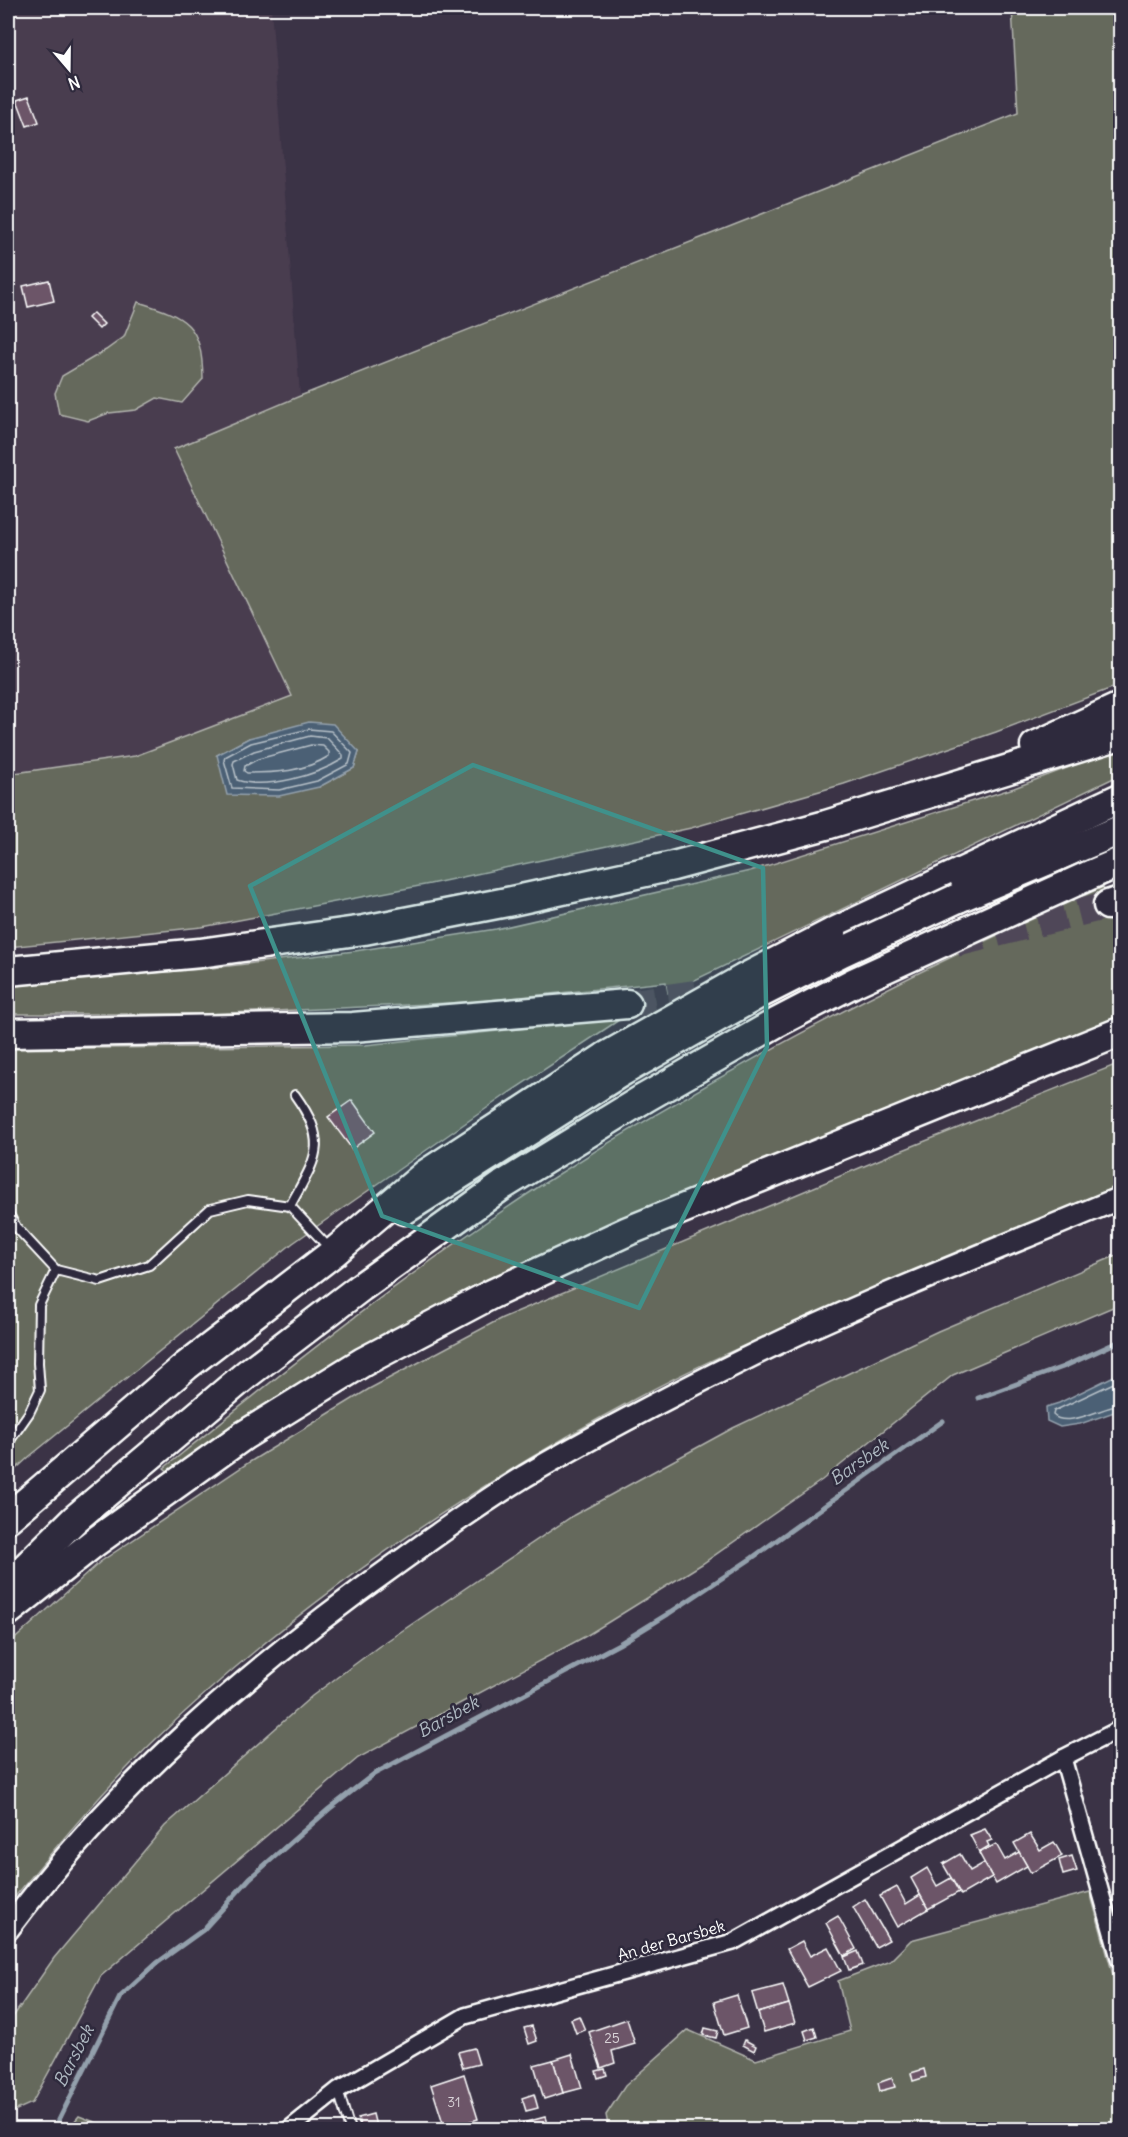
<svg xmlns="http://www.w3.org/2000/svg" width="1128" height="2137" viewBox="0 0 1128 2137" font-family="Delius,sans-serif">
	<rect width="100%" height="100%" fill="#3b3346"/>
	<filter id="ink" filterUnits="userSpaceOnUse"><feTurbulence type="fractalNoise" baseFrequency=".0167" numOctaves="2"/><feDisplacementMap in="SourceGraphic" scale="12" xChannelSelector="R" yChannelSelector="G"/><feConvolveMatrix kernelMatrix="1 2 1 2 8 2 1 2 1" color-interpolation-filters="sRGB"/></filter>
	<g filter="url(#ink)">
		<path fill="#4a3d50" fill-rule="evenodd" d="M8 8H271L300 396 174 449 293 696 135 756 8 774ZM124 337 182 403 157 398 136 410 109 413 88 421 106 350Z"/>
		<g fill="#65695c" stroke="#b2b4ae" stroke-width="1.5" fill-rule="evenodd">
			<path d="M1012 8H1120V685L996 732 844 784 691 828 430 884 202 927 8 947V774L135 756 292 696 174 449 300 396 1018 113ZM249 738 359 752 354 768 319 787 217 755Z"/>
			<path d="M138 302C187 317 202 324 203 379L182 403 157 398 136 410 109 413 88 421 59 414 55 393 62 376 106 350 124 337Z"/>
			<path d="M1120 748V775L668 993 666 982 471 1002 208 1014H8V984L203 969 355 951 496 929 750 871 1014 788Z"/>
			<path d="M1103 887 1112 921 1120 919V1018L816 1140 169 1472 164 1468C286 1369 410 1270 543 1184 721 1070 910 972 1103 887Z"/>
			<path d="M622 1018 510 1092 293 1243 30 1456 8 1476V1049L365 1045Z"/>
			<path d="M1120 1063V1185C1029 1224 938 1263 847 1301 775 1332 702 1362 633 1400 460 1493 297 1604 156 1739 102 1791 55 1848 8 1905V1645L100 1562 248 1463 369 1389 502 1318 888 1156Z"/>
			<path d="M1120 1254V1304L953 1375 822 1480 702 1564 586 1636 358 1758 101 1976 32 2103 12 2112 8 2111V2024L54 1958 165 1826 312 1696 378 1647 574 1515 733 1428 938 1331Z"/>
			<path d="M1090 1892 1120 2000V2129L609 2130 606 2115 625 2086 688 2030 756 2060 850 2031 838 1981 890 1961 911 1940Z"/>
			<path d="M79 2116 113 2129H68Z"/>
		</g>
		<g fill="#4b6175" stroke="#93a0ac" stroke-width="1.5">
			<path d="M309 722 333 724 359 752 354 768 319 787 279 796 227 795 217 755 249 738Z"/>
			<path d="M1120 1373V1410L1080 1424 1060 1427 1047 1421 1046 1407 1059 1403Z"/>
		</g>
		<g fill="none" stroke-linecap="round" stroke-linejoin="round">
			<g stroke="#b7c0c8" stroke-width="1.5">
				<path d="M309 729 331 731 352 753 349 764 317 781 279 790 232 788 224 760 225 757 251 743Z"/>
				<path d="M310 736 327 738 343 755V759C317 775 267 790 237 780L233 764 234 761 254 751Z"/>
				<path d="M311 745 323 746 329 752V756C304 772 275 773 247 773L244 771 245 766 258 759Z"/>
				<path d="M1120 1380 1054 1411 1053 1415C1067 1429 1102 1407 1120 1405"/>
			</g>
			<g stroke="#93a0ac" stroke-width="5">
				<path d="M978 1398 1063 1367 1120 1341"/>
				<path d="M54 2130 120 1997 157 1963 203 1930 250 1878 329 1809 374 1774 619 1644 668 1614 752 1558 943 1421"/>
			</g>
		</g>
		<g fill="#6c5568" stroke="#fff" stroke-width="1.5">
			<path d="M29 96 39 122 27 126 17 100Z"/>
			<path d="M49 280 54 301 28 307 23 286Z"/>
			<path d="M93 313 104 324 99 329 88 318Z"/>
			<path d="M352 1100 375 1132 352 1149 328 1117Z"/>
			<path d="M985 1829 992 1840 987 1842 989 1846 979 1852 970 1835Z"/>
			<path d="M1030 1834 1040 1850 1054 1842 1062 1856 1031 1873 1014 1843Z"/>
			<path d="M996 1844 1005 1860 1019 1852 1027 1866 996 1884 979 1853Z"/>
			<path d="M960 1854 970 1871 984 1863 992 1877 961 1895 943 1864Z"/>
			<path d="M1072 1856 1077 1871 1063 1875 1059 1860Z"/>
			<path d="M927 1868 937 1886 951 1878 959 1892 928 1909 911 1878Z"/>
			<path d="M897 1887 906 1904 920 1895 928 1909 897 1927 880 1896Z"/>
			<path d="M865 1899 889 1940 876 1947 853 1907Z"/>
			<path d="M838 1916 856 1949 844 1956 826 1923Z"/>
			<path d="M802 1941 810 1956 828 1947 841 1971 808 1987 787 1949Z"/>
			<path d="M858 1951 863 1965 849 1970 844 1957Z"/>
			<path d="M783 1985 789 2004 758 2013 752 1993Z"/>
			<path d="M737 1995 747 2028 724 2035 714 2002Z"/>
			<path d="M789 2004 795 2023 764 2032 758 2013Z"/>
			<path d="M579 2016 585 2030 576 2033 571 2019Z"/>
			<path d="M627 2019 635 2044 612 2051 615 2063 601 2068 589 2032Z"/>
			<path d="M532 2026 537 2041 529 2044 524 2028Z"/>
			<path d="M814 2027 817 2037 807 2040 804 2031Z"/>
			<path d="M705 2028 718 2031 716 2038 703 2035Z"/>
			<path d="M745 2040 756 2046 754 2051 743 2045Z"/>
			<path d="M474 2048 479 2064 463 2068 458 2052Z"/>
			<path d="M572 2054 582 2088 563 2093 553 2060Z"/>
			<path d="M553 2060 563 2093 544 2099 534 2065Z"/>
			<path d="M605 2069 607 2075 598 2078 596 2071Z"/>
			<path d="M924 2069 926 2077 913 2081 911 2073Z"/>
			<path d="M464 2074 478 2119 445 2129 431 2085Z"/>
			<path d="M892 2078 895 2087 880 2091 878 2083Z"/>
			<path d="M534 2094 538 2108 526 2111 522 2098Z"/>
			<path d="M373 2114 377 2130H361L358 2118Z"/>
			<path d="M545 2117 549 2130H516L515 2125Z"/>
		</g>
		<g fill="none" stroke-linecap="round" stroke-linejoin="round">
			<g stroke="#4f4758" stroke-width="28" stroke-dasharray="28 14" stroke-linecap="butt">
				<path d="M956 943 1108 905"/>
				<path d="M804 976 897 957"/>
				<path d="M627 1004 723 990"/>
			</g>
			<g stroke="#fff" stroke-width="12">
				<g id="service">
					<path d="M290 1206C316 1158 330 1144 295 1095"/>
					<path d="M8 1213 16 1227 56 1270 39 1305 38 1363 40 1390 29 1413 8 1443"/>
					<path d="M56 1270 100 1281 149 1265 210 1209 248 1200 290 1206 330 1249"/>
					<path d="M338 2090 350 2130"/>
				</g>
			</g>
			<g stroke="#fff" stroke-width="20">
				<g id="minor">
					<path d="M1063 1758 1120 1961"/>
					<path d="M288 2130 338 2090 465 2016 733 1942 1063 1758 1120 1729"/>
				</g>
			</g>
			<g stroke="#fff" stroke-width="26">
				<path id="secondary" d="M8 1929C116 1784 255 1664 402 1560 442 1531 483 1502 525 1476 595 1435 668 1397 741 1361 864 1300 994 1251 1120 1198"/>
			</g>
			<g stroke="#fff" stroke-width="33">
				<g id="motorway">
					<path d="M1035 746 1120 707"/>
					<path d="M1090 875 1120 862"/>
					<path d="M958 898 1120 830"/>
					<path d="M1108 905 1120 901"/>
					<path d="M832 933 1120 798"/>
					<path d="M8 971 200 953 364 930 512 901 673 866 826 825 1120 735"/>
					<path d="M8 1033 353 1027 627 1004"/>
					<path d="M404 1210 621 1072"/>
					<path d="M8 1518 186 1366 333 1253 426 1174 607 1056"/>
					<path d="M8 1585 75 1519 247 1374 361 1287 503 1185 643 1099"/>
					<path d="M8 1611 95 1542 243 1436 363 1362 492 1294 628 1231 1120 1032"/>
				</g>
			</g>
			<use href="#service" stroke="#2f2a3d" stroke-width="8"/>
			<use href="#minor" stroke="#2f2a3d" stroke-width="15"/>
			<use href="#secondary" stroke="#2f2a3d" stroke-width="21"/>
			<use href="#motorway" stroke="#2f2a3d" stroke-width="28"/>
			<g stroke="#fff" stroke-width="33" stroke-linecap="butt">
				<g id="motorway-bridge">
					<path d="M607 1056 743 979 832 933"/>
					<path d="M621 1072 755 996 842 952 958 898"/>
					<path d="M643 1099 776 1023 855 982 1090 875"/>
				</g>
			</g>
			<use href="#motorway-bridge" stroke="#2f2a3d" stroke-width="28"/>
		</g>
	</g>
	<path fill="#3f918b" fill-opacity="0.2" stroke="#3f918b" stroke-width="4.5" stroke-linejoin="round" d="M473 765 763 868 767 1047 639 1308 382 1216 250 886Z"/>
	<g text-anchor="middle" stroke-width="5" stroke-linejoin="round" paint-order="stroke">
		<g font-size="14" fill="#dad4d9">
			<text x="612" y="2043">25</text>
			<text x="454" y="2107">31</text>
		</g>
		<g font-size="16" fill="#fff" stroke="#2f2a3d">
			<text transform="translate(671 1940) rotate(-16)" y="6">An der Barsbek</text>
		</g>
		<g font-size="18" font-style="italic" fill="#aeb8c1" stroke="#2f2a3d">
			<text transform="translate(859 1462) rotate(-35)" y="6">Barsbek</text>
			<text transform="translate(448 1717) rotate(-29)" y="6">Barsbek</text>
			<text transform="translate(74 2056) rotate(-63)" y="6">Barsbek</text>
		</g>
	</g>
	<rect width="1128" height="2137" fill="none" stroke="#2f2a3d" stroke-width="30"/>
	<rect x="15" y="15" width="1098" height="2107" fill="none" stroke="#fff" stroke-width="2" filter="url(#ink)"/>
	<g transform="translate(69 69) rotate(160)" stroke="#2f2a3d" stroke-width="4.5" paint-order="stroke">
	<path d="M0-4.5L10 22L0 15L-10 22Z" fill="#ffffff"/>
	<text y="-9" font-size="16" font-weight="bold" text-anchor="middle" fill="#ffffff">N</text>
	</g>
</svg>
